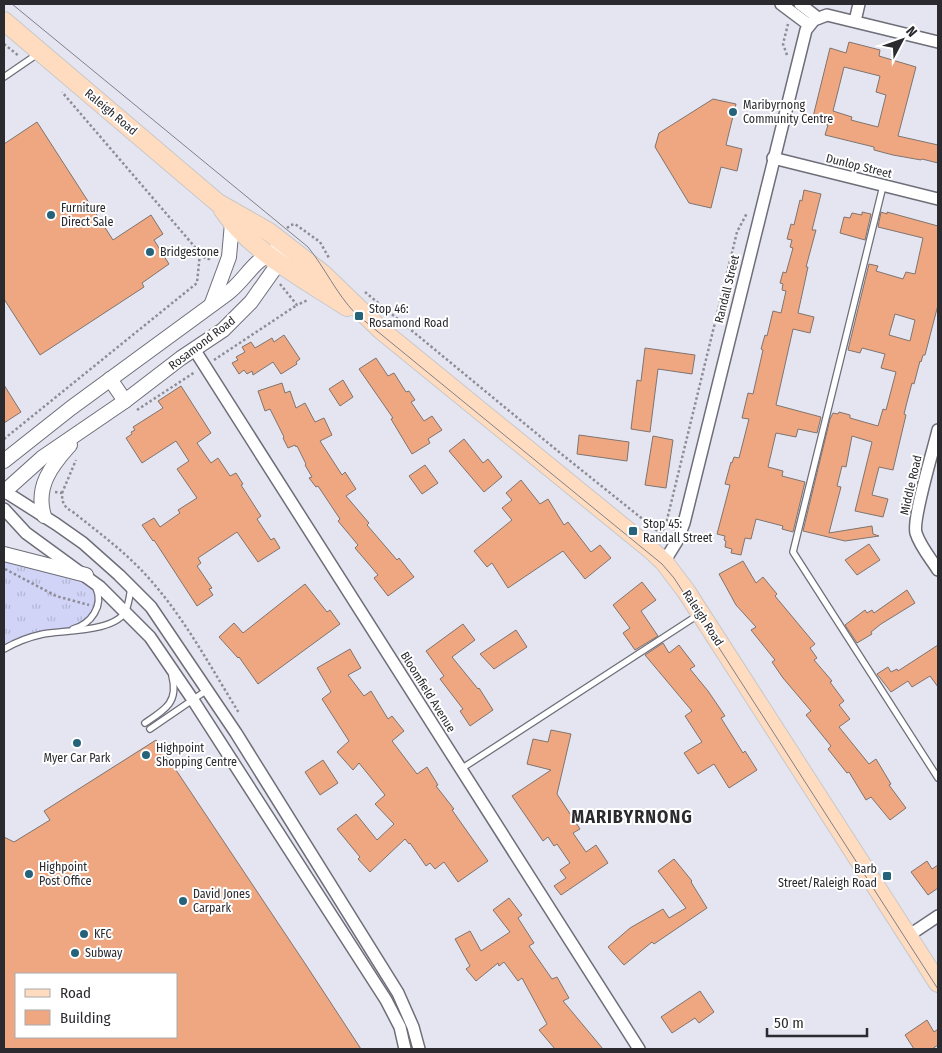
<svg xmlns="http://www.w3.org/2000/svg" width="942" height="1053" viewBox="0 0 942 1053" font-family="'Fira Sans Condensed',sans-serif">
	<defs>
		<pattern id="grass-tufts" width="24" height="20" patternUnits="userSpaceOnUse" patternTransform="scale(1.25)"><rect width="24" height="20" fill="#d2d4f7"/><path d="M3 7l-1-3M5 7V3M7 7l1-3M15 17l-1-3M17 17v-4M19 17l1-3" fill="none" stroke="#b4b6d4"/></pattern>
	</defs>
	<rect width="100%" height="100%" fill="#e5e5f2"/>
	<path fill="url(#grass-tufts)" d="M4 554 67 569 97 588 96 610 77 628 28 638 4 651Z"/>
	<g fill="#efa782" stroke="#7f746e" fill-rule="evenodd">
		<path d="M849 42 880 50 879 56 916 67 898 136 938 145V163L922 159 921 160 893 155 874 150V147L825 135 828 125 812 121 830 48 846 53ZM844 67 880 76 876 92 886 95 878 127 851 120 852 117 833 111Z"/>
		<path d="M713 99 736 104 726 145 742 149 737 171 721 167 711 208 689 203 655 147 659 133Z"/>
		<path d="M37 122 113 240 151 215 163 234 154 240 169 264 142 283 144 287 40 355 4 299V144Z"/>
		<path d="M804 190 821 194 812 230H816L806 267H808L798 313 814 317 810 333 793 329 776 405 821 417 817 433 798 429 796 437 776 433 768 467 783 471 782 476 805 482 793 532 782 529 783 526 756 519 751 539 745 538 741 555 731 553 732 549 725 547 726 541 724 540 725 536 717 534 730 485 725 484 731 462 732 463 734 457 739 458 749 419 742 418 748 393 753 394 763 350 761 349 765 335 767 336 773 311 781 313 786 291 782 290 783 284 780 283 783 272 786 273 793 248 790 247 792 240 787 239 791 224 794 225 800 200 802 201Z"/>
		<path d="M862 212 871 214 865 240 840 233 844 217 850 218 852 213 862 215Z"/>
		<path d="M881 212 887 214V212L938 226V305L925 355H923L921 362 920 361 914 384 912 383 907 402 904 414 906 415 893 470 879 467 872 495 888 499 883 517 855 511 872 442 852 436 846 467 842 466 837 486 841 487 829 533 872 526 873 534 879 536 845 541 803 531 830 419 833 413 838 414 839 412 850 415V418L878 426 883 409 886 410 896 372 881 368 885 354 862 348 860 353 848 350 869 264 878 266 876 271 903 279 906 272 915 274 923 238 878 227ZM895 314 915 320 910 341 889 335Z"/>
		<path d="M284 335 300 359 296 362 297 364 281 374 273 362 253 375 252 371 247 374 244 370 239 374 232 363 238 360 236 357 245 352 242 347 251 342 255 348 272 338 274 342Z"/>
		<path d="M645 348 695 355 692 374 658 369 650 432 631 429 637 380 641 381Z"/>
		<path d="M376 358 388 376 394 373 406 392 409 391 415 400 411 402 424 421 432 416 442 430 428 439 430 443 412 454 391 419 393 418 359 369Z"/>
		<path d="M343 380 353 397 340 406 329 389Z"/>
		<path d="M282 383 285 393 290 391 296 408 305 403 315 422 324 418 332 435 320 441 342 475 345 472 356 489 346 496 369 523 367 525 397 560 399 558 414 577 388 596 374 578 378 575 355 548 358 545 338 521 340 519 318 486 316 487 309 478 312 477 305 465 306 464 297 446 296 447 295 445 288 448 283 438 284 437 270 409 265 411 258 391Z"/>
		<path d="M4 385 21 412 4 423Z"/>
		<path d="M181 386 211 433 197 443 211 463 218 458 230 476 236 473 243 484 241 485 261 516 257 519 271 540 274 538 280 548 258 562 237 532 198 558 201 563 197 566 212 588 209 589 213 595 197 606 154 540 153 541 142 525 154 518 160 527 180 513 178 510 197 498 177 469 189 461 176 441 142 463 126 438 132 434 131 432 135 430 133 427 163 408 158 401Z"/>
		<path d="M579 435 629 442 627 461 577 454Z"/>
		<path d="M653 436 673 440 666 488 645 485Z"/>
		<path d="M464 439 483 463 488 459 502 477 484 492 449 451Z"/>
		<path d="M425 465 438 483 422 494 409 476Z"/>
		<path d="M521 480 540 504 548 499 564 525 568 522 591 552 600 545 611 558 585 579 563 551 508 588 492 563 487 567 474 551 512 520 502 508 512 500 506 493Z"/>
		<path d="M869 544 880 560 857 575 845 560Z"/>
		<path d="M743 561 756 583 763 577 777 594 775 596 815 644 810 648 817 658 814 660 832 681 830 682 844 701 839 705 850 719 839 727 869 764 876 759 891 784 889 785 906 808 890 820 871 797 866 800 849 772 847 773 828 749 831 746 806 715 811 711 783 678 772 662 775 660 751 630 756 627 736 605 719 574Z"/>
		<path d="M642 582 656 600 641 611 658 636 635 650 623 633 630 628 613 605Z"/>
		<path d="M305 584 327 612 330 610 340 624 258 684 239 657 238 658 219 637 234 623 243 633Z"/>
		<path d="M907 590 915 603 881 624 871 632 872 634 857 643 845 625 865 610 867 613 872 610 874 613Z"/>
		<path d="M463 624 475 640 452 657 478 689 479 688 493 710 470 726 460 711 463 709 440 679 444 676 426 651Z"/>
		<path d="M516 630 527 647 494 669 480 654Z"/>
		<path d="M663 643 669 653 679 645 695 666 690 669 708 691 725 716 721 718 743 753 745 751 757 770 729 788 714 764 698 774 684 753 702 742 685 716 692 711 645 655Z"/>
		<path d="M938 645V687L930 676 912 687 908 681 891 692 877 674 888 667 891 672 897 669 898 671Z"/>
		<path d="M350 649 361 668 348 675 364 696 371 691 388 719 392 716 404 731 392 741 417 774 427 767 438 785 436 786 454 809 452 810 488 861 458 882 444 862 435 869 430 863 426 866 410 843 409 844 405 839 370 872 358 859 360 857 337 829 356 814 377 840 394 824 375 804 385 795 359 763 353 770 337 752 349 741 322 699 331 692 317 668Z"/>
		<path d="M551 730 571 734 557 794 580 829 573 833 586 852 596 845 608 863 561 895 554 886 566 878 560 870 570 863 557 844 554 846 548 837 543 841 512 796 551 770 527 764 533 739 548 742Z"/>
		<path d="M156 740 308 968 361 1049H4V837L14 842 50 820 44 811ZM16 974H176V1037H16Z"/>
		<path d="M323 760 338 783 320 795 305 772Z"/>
		<path d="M674 859 692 881 691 882 707 908 654 944 652 942 624 965 608 947 630 928 663 909 669 918 686 908 658 871Z"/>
		<path d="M927 861 932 869 938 865V888L928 895 911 872Z"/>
		<path d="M509 898 522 915 518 918 534 943 529 946 552 979 557 977 569 998 563 1001 603 1049H555L539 1030 547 1024 522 978 518 981 504 962 499 966 498 963 476 981 466 969 470 966 455 939 470 931 481 951 510 932 493 910Z"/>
		<path d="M700 991 714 1012 699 1023 695 1018 672 1033 661 1017Z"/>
		<path d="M927 1020 934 1032 938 1029V1045L932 1049H914L905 1035Z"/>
	</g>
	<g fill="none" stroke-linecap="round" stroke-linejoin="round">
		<g stroke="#6e6e79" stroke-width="8">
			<g id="service">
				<path d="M4 77 39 53"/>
				<path d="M883 186 793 552 938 778"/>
				<path d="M73 629C91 624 104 606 96 588"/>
				<path d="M4 649C16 642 29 637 43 634 64 630 117 632 126 610 129 603 130 594 131 587"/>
				<path d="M145 723C165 710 179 702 172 676"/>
				<path d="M150 729 207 690"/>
				<path d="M461 769 698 615"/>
			</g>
		</g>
		<g stroke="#6e6e79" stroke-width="14">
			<g id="minor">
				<path d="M781 4 809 25"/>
				<path d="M800 4 818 18"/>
				<path d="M855 21 859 4"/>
				<path d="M773 158 938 199"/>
				<path d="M194 349 639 1049"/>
				<path d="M938 430C934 448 912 519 916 533 920 546 931 559 938 570"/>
				<path d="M4 491 56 524 83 543 119 575 151 607 236 733 398 993 413 1027 419 1049"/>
				<path d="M4 509 26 533 100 587 150 637 193 700 386 1000 400 1027 405 1049"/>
				<path d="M664 562 677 541 684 523 806 30 814 20 827 15 938 42"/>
				<path d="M908 936 938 916"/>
			</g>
		</g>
		<g stroke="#6e6e79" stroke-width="16">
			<g id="tertiary">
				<path d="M212 303 229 257 232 223"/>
				<path d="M110 379 125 401"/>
				<path d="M4 461 71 408 228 293C246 279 252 261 275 251"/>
				<path d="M4 492 43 457 125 401 181 358 223 330 251 302 285 254"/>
				<path d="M44 516C35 487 51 466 70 445"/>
				<path d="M4 554 86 575"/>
			</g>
		</g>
		<g stroke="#c8c8c9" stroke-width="20">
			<g id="primary">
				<path d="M4 21 218 203 269 232 323 274 381 330 650 549 664 562 686 591 938 983"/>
				<path d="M223 210C251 251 306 280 347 307"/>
			</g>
		</g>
		<g stroke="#8d8d96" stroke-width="2.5" stroke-dasharray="2.5 2.5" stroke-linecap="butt">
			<path d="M4 44 19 56"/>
			<path d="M787 55 783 44 788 24"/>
			<path d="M287 228 291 225 295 224 320 242 329 258"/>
			<path d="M200 253 206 259H209L216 250"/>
			<path d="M280 284 297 305 308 300"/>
			<path d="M365 292 559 452 660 533 665 528 737 232 747 213"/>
			<path d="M214 360 297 305"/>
			<path d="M137 410 195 372"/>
			<path d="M4 439 197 283 200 253 62 92"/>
			<path d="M55 492 62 493C62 503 64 507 73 512 98 532 124 551 145 574 183 615 210 666 239 713"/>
			<path d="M62 493 76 460"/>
			<path d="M5 569 56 596 89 605"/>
		</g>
		<use href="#service" stroke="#fff" stroke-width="5.5"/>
		<use href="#minor" stroke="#fff" stroke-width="11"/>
		<use href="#tertiary" stroke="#fff" stroke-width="14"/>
		<use href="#primary" stroke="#ffdcbf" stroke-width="18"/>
		<path stroke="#808089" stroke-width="1" d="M12 4 308 247C325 268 336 293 355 313L662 564 674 578 698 615 938 989"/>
	</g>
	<g fill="#246379" stroke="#fff" stroke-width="2">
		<circle cx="733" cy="112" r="5"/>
		<circle cx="51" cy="215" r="5"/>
		<circle cx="150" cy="252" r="5"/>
		<rect x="354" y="311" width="10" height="10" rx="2.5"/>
		<rect x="628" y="526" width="10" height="10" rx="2.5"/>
		<circle cx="77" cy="743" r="5"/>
		<circle cx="146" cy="755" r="5"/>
		<circle cx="29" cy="874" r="5"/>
		<rect x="882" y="871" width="10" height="10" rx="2.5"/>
		<circle cx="183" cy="901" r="5"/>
		<circle cx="84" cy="934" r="5"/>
		<circle cx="75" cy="953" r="5"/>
	</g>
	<g text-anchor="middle" stroke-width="4" stroke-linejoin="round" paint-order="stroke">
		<g font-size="12" fill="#2a2a2f" stroke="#fff" text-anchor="start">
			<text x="743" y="109">Maribyrnong<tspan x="743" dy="14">Community Centre</tspan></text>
			<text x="61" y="212">Furniture<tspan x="61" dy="14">Direct Sale</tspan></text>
			<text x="160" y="256">Bridgestone</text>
			<text x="369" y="313">Stop 46:<tspan x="369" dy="14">Rosamond Road</tspan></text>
			<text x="643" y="528">Stop 45:<tspan x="643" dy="14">Randall Street</tspan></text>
			<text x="156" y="752">Highpoint<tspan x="156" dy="14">Shopping Centre</tspan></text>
			<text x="77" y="762" text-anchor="middle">Myer Car Park</text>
			<text x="39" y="871">Highpoint<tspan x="39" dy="14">Post Office</tspan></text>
			<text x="877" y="873" text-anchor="end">Barb<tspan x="877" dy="14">Street/Raleigh Road</tspan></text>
			<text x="193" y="898">David Jones<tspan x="193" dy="14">Carpark</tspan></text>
			<text x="94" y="938">KFC</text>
			<text x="85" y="957">Subway</text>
		</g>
		<g font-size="12" fill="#2a2a2f" stroke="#fff">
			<text transform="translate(111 112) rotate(40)" y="4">Raleigh Road</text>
			<text transform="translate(859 166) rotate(14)" y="4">Dunlop Street</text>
			<text transform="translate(727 289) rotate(-76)" y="4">Randall Street</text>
			<text transform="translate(202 343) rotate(-37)" y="4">Rosamond Road</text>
			<text transform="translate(911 485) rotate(-77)" y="4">Middle Road</text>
			<text transform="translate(703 618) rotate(57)" y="4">Raleigh Road</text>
			<text transform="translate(428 692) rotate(58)" y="4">Bloomfield Avenue</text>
		</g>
		<g font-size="18" font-weight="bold" letter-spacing="1" fill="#2a2a2f" stroke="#fff">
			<text x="632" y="823">MARIBYRNONG</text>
		</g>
	</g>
	<rect width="942" height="1053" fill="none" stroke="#2a2a2f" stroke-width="10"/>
	<rect x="15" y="973" width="162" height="65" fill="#ffffff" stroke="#aaaaac"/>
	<rect x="25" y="989" width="25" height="8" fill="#ffdcbf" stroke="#aaaaac"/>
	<text x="60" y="998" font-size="15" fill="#2a2a2f">Road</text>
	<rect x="25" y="1010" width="25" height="15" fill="#efa782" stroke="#aaaaac"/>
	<text x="60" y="1023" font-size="15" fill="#2a2a2f">Building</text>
	<g transform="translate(902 40) rotate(49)" stroke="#ffffff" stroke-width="4" paint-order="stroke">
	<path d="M0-4L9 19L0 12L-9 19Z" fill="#2a2a2f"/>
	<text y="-8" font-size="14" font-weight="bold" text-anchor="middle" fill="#2a2a2f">N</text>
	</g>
	<path d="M767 1028v8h100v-8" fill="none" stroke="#2a2a2f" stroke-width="2.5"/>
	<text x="774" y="1028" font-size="15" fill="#2a2a2f" stroke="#ffffff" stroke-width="4" paint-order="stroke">50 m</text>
</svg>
